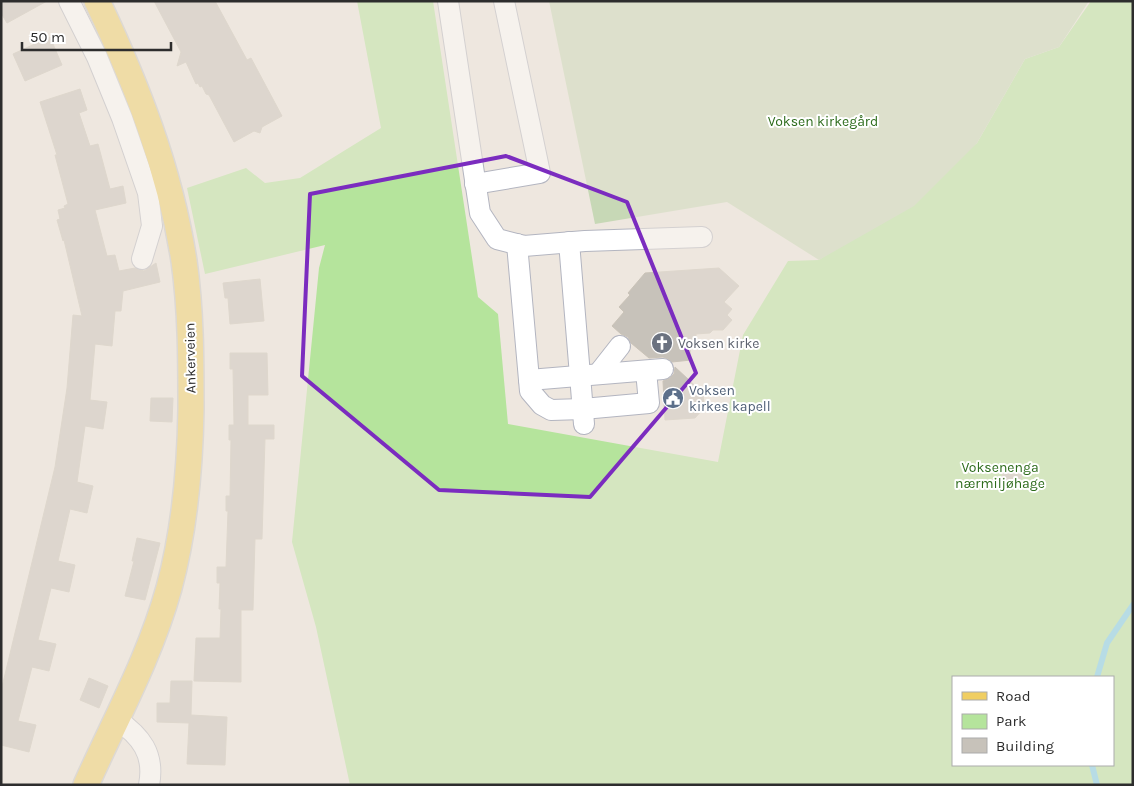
<svg xmlns="http://www.w3.org/2000/svg" width="1134" height="786" viewBox="0 0 1134 786" font-family="Karla,sans-serif">
	<rect width="100%" height="100%" fill="#eee7df"/>
	<path fill="#b5e49c" fill-rule="evenodd" d="M357 1H433L478 297 498 314 508 424 718 462 743 335 788 261 819 260 977 143 1025 59 1059 47 1091 1H1133V785H350L316 627 292 542 319 268 325 245 205 274 187 188 246 168 265 183 300 178 381 128ZM953 677H1113V765H953Z"/>
	<path fill="#c7d8b6" d="M549 1H1089L1059 47 1025 59 977 143 914 206 819 260 727 202 595 224Z"/>
	<g fill="none" stroke-linecap="round" stroke-linejoin="round">
		<g stroke="#74ceee" stroke-width="6">
			<path d="M1097 677 1107 643 1133 605"/>
			<path d="M1092 765 1097 785"/>
		</g>
	</g>
	<g fill="#c7c2ba" stroke="#cac3b8">
		<path d="M1 1H47L7 23 1 13Z"/>
		<path d="M154 1H215L247 60 251 58 282 116 262 127 260 133 254 131 234 142 209 95 206 94 202 86 200 87 198 83 196 84 186 62 177 66 181 52Z"/>
		<path d="M50 37 62 65 25 81 13 54Z"/>
		<path d="M80 89 87 110 79 113 90 146 98 144 110 189 123 186 126 203 95 210 107 256 115 255 119 271 135 268 144 271 156 263 160 282 123 291 121 311H115L112 346 95 344 90 400 107 402 103 429 85 426 77 482 93 486 87 513 70 509 58 561 75 565 69 592 51 588 38 640 56 644 49 671 32 667 18 721 36 725 29 752 1 745V691L55 467 67 388 73 315 82 316 64 240 63 241 57 220 60 219 58 210 65 208 64 206 68 204 55 155H57L40 102Z"/>
		<path d="M719 268 739 286 724 302 732 309 727 315 732 320 723 330H713L710 333 696 334V338H692L693 348H690L691 360 672 362 668 359 663 357 649 358 631 343 628 337 621 334 612 326 624 312 619 307 630 295 628 293 645 273Z"/>
		<path d="M260 279 264 321 230 324 228 298H225L223 283Z"/>
		<path d="M230 353H267L268 395H248V425H274V439H265L262 539H255L253 610H241V682L194 681 196 638H220L221 609H219L220 583H217V567H226L228 511H226V496H230L231 440H229V425H234L233 369H230Z"/>
		<path d="M675 367 703 393 704 408 695 418 665 420 663 381 670 378 674 374Z"/>
		<path d="M151 398H173L172 422 150 421Z"/>
		<circle cx="1012" cy="475" r="10"/>
		<path d="M137 538 160 543 145 600 125 596 134 561H132Z"/>
		<path d="M89 678 108 686 99 708 80 700Z"/>
		<path d="M171 681H192L191 715 227 717 225 765 187 764 189 723 157 722V703H170Z"/>
	</g>
	<g fill="none" stroke-linecap="round" stroke-linejoin="round">
		<g stroke="#b3b5c0" stroke-width="22">
			<g id="minor">
				<path d="M69 1 97 57 122 118 148 193 152 226 142 259"/>
				<path d="M448 1 480 213 497 239 524 246 585 241 702 237"/>
				<path d="M475 184 540 173 504 1"/>
				<path d="M569 242 584 424"/>
				<path d="M517 244 530 391 542 405 551 410 583 409 649 403 646 371"/>
				<path d="M598 374 620 346"/>
				<path d="M529 380 663 369"/>
				<path d="M116 719C141 736 155 754 149 785"/>
			</g>
		</g>
		<g stroke="#c8c8c8" stroke-width="28">
			<path id="major" d="M86 785C115 720 150 657 169 588 185 529 190 470 191 409 191 360 191 310 184 261 170 170 137 85 97 1"/>
		</g>
		<use href="#minor" stroke="#fff" stroke-width="20"/>
		<use href="#major" stroke="#f0ce62" stroke-width="25"/>
	</g>
	<path d="M0 0H1134V786H0ZM506 156 627 202 696 373 590 497 439 490 302 376 310 194Z" fill="#eee7df" fill-opacity=".55" fill-rule="evenodd"/>
	<path fill="none" stroke="#7b2cbf" stroke-width="4" stroke-linejoin="round" d="M506 156 627 202 696 373 590 497 439 490 302 376 310 194Z"/>
	<defs>
		<g id="church-disc" transform="scale(1.125)"><circle r="9.5" fill="#6b7280" stroke="#fff"/><path d="M-1.2-6h2.4v3.5h3.3v2.4h-3.3V6h-2.4V-.1h-3.3v-2.4h3.3Z" fill="#fff"/></g>
		<g id="civic-disc" transform="scale(1.125)"><circle r="9.5" fill="#5c6f8a" stroke="#fff"/><path d="M-.6-6.5H3V-4.5H.6V-3L4-1V1h2V6H-6V1h2V-1L-.6-3ZM-1.2 2.5V6h2.4V2.5Z" fill="#fff"/></g>
	</defs>
	<g fill-rule="evenodd">
		<use href="#church-disc" x="662" y="343"/>
		<use href="#civic-disc" x="673" y="398"/>
	</g>
	<g text-anchor="middle" stroke-width="4" stroke-linejoin="round" paint-order="stroke">
		<g font-size="14" fill="#2c6b1b" stroke="#fff">
			<text x="823" y="126">Voksen kirkegård</text>
			<text x="1000" y="472">Voksenenga<tspan x="1000" dy="16">nærmiljøhage</tspan></text>
		</g>
		<g font-size="14" fill="#5b616d" stroke="#fff" text-anchor="start">
			<text x="678" y="348">Voksen kirke</text>
		</g>
		<g font-size="14" fill="#2d2d2d" stroke="#fff">
			<text transform="translate(190 358) rotate(-91)" y="5">Ankerveien</text>
		</g>
		<g font-size="14" fill="#4e5e75" stroke="#fff" text-anchor="start">
			<text x="689" y="395">Voksen<tspan x="689" dy="16">kirkes kapell</tspan></text>
		</g>
	</g>
	<rect width="1134" height="786" fill="none" stroke="#2d2d2d" stroke-width="5"/>
	<rect x="952" y="676" width="162" height="90" fill="#ffffff" stroke="#ababab"/>
	<rect x="962" y="692" width="25" height="8" fill="#f0ce62" stroke="#ababab"/>
	<text x="996" y="701" font-size="15" fill="#2d2d2d">Road</text>
	<rect x="962" y="714" width="25" height="15" fill="#b5e49c" stroke="#ababab"/>
	<text x="996" y="726" font-size="15" fill="#2d2d2d">Park</text>
	<rect x="962" y="738" width="25" height="15" fill="#c7c2ba" stroke="#ababab"/>
	<text x="996" y="751" font-size="15" fill="#2d2d2d">Building</text>
	<path d="M22 42v8h149v-8" fill="none" stroke="#2d2d2d" stroke-width="2.5"/>
	<text x="30" y="42" font-size="15" fill="#2d2d2d" stroke="#ffffff" stroke-width="4" paint-order="stroke">50 m</text>
</svg>
